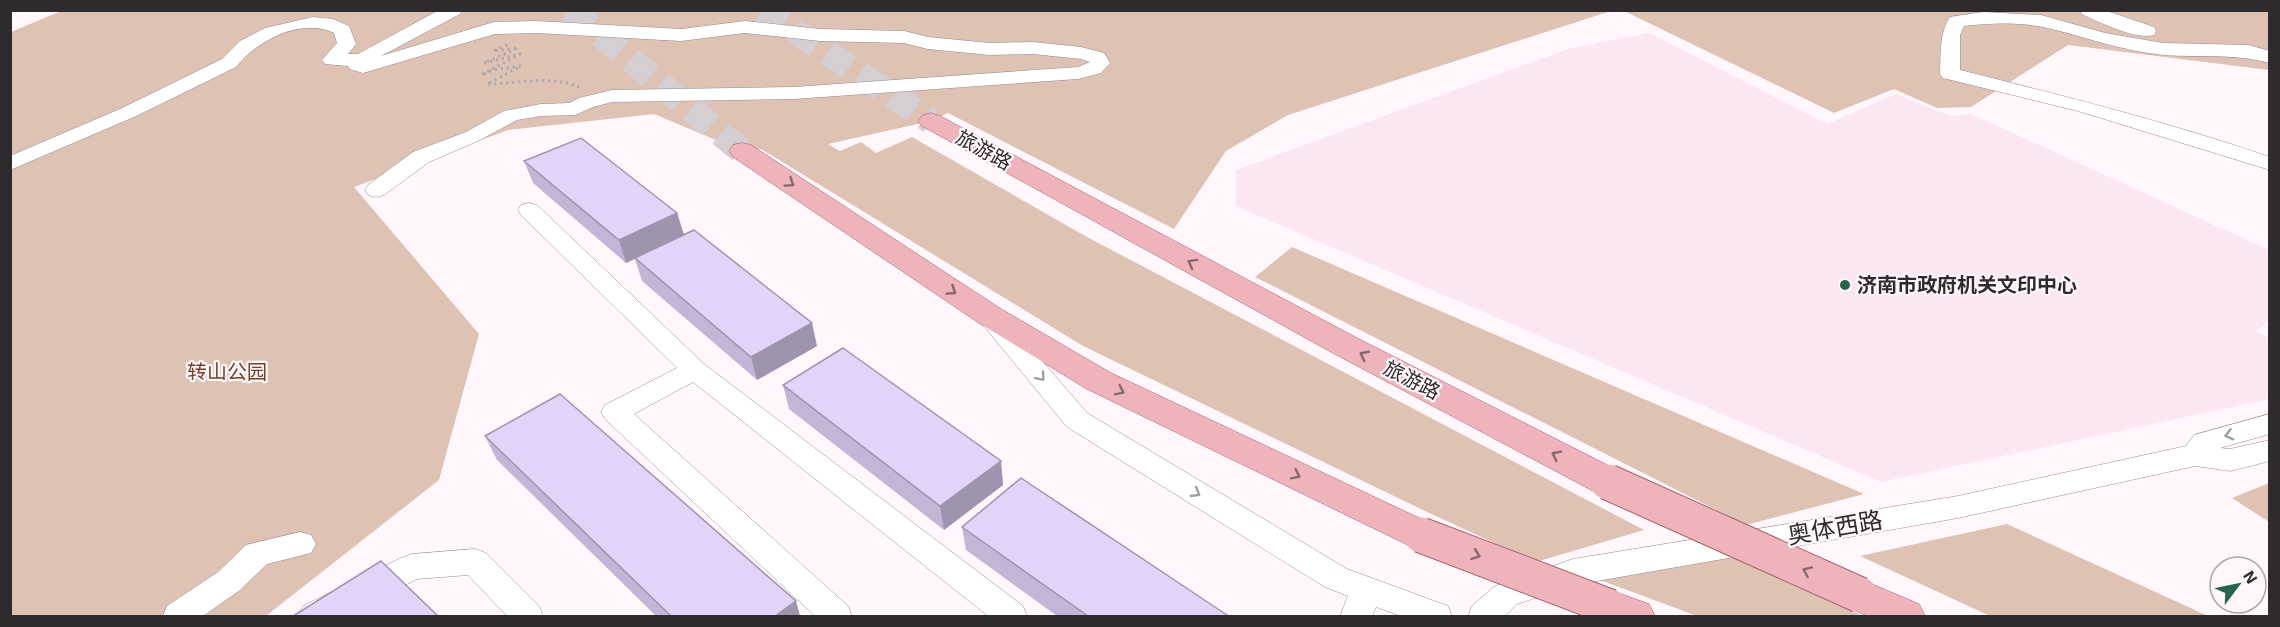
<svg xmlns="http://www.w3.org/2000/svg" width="2280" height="627" viewBox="0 0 2280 627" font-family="'Exo 2','Noto Sans SC',sans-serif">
	<rect width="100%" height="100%" fill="#fff7fc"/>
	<path fill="#fbe6f3" d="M1649 33 1827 124 1896 94 1950 116 1971 114 2269 250V320L2256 331 2269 338V399L1881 482 1236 206V170L1568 49Z"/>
	<g fill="#dec2b4">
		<path d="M61 11H1611L1288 115 1226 151 1174 229 948 113 931 121 828 144 840 151 861 142 876 153 912 137 1087 237 1644 530 1536 562 1427 512 1083 346 761 149 742 151 654 114 508 130 354 187 479 334 439 480 266 616H11V32Z"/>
		<path d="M1624 11H2269V70L2068 45 1971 107 1937 108 1894 89 1834 113Z"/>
		<path d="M1292 247 1864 494 1746 525 1255 277Z"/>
		<path d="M2269 483V522L2232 498Z"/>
		<path d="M2007 524 2208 616H1990L1860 556Z"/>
		<path d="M1729 555 1863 616H1697L1600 580Z"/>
	</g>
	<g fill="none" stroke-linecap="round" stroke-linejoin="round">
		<g stroke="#d5ced3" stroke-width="26" stroke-dasharray="26 13" stroke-linecap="butt">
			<path d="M570 10 742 151"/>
			<path d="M762 10 931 121"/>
		</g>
		<g stroke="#988b93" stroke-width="1">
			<g id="minor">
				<path d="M439 10H463L460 14 381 56 494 22 536 21 681 29 745 21 820 29 904 31 928 37 990 43 1033 42 1081 47 1104 53 1110 63 1101 73 1078 79 794 99 612 102 593 107 575 115 541 116 517 120 480 140 429 162 384 195 376 197 368 195 365 190 368 185 413 152 466 132 504 111 541 104 570 103 579 98 612 90 794 87 1078 67 1090 62 1081 59 1033 54 990 55 928 49 904 43 820 41 745 33 681 41 536 33 495 34 363 73 350 69 348 66 325 64 322 60 337 43 334 33C301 17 256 41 236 67L134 117 10 170V156L120 109 222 59 240 41 265 28 313 17 333 19 349 26 356 44 348 54H358Z"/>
				<path d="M2079 10H2104L2154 27 2156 31 2154 35C2135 40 2099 22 2082 14Z"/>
				<path d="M1983 12 2041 15 2105 33 2163 43 2248 45 2270 51V63C2232 53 2201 58 2164 55 2122 51 2083 36 2043 27 2018 22 1989 23 1964 26L1960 35V70C2064 96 2168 122 2270 157V170L2078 111 1943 78 1940 74C1941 54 1939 34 1950 17Z"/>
				<path d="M529 203 537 205 704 364 1023 606 1027 616H988L693 382 634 414 848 606 852 616H815L605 419 601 412 605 405 677 368 521 215 518 210 521 205Z"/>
				<path d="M992 311 1001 313 1087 413 1347 569 1448 606 1452 616H1401L1376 607 1372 616H1340L1348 596 1325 587 1067 427 983 325 979 319 983 313Z"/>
				<path d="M2270 414V434L2220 448 2230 449 2270 440V461L2230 471 2195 466 1958 518 1574 585 1517 604 1505 616H1468L1472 606 1495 586 1573 559 1958 496 2186 446 2194 435Z"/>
				<path d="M300 532 311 535 316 544 311 553 267 564 240 590 203 616H163L167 606 218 572 246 545Z"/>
				<path d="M475 549 486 553 539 606 543 616H507L468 575 417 579 344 616H299L303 606 401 558 412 554Z"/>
			</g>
		</g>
		<g stroke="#a5636b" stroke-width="1">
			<g id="major">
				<path d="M931 113 940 116 1355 337 1621 472 1626 482 1621 492 1608 496 1595 492 1333 353 922 126 918 121 922 116Z"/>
				<path d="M742 143 751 145 1001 309 1111 373 1434 525 1440 535 1434 545 1421 550 1408 545 1087 389 979 323 733 157 729 151 733 145Z"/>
				<path d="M1860 579 1919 604 1925 616C1896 616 1855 625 1840 595L1846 584Z"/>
				<path d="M1610 590 1649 604 1655 616H1595L1590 607 1596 595Z"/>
			</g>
		</g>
		<path stroke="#ada7ab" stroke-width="3" stroke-dasharray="2 4" stroke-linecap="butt" d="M507 45 493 51 518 48 484 63 520 54 481 75 493 70 521 66 487 84C518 84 552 74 581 88"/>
		<use href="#minor" fill="#fff" fill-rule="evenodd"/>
		<use href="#major" fill="#efb4bb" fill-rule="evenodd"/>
		<g stroke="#a5636b" stroke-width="37" stroke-linecap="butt">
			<g id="major-bridge">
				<path d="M1608 482 1860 595"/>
				<path d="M1421 535 1610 607"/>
			</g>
		</g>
		<use href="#major-bridge" stroke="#efb4bb" stroke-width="35"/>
	</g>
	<g fill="#c3b5d6">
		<path d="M524 161 677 213 684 235 817 346 757 380 642 281 635 259 626 263 533 183Z"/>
		<path d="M783 385 1001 461 1003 485 944 530 789 409Z"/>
		<path d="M485 436 800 616H656L497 460Z"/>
		<path d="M962 527 1227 616H1057L966 550Z"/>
	</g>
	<g fill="#9f94ae">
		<path d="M677 213 684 235 626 263 619 240Z"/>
		<path d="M812 323 817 346 757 380 751 357Z"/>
		<path d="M1001 461 1003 485 944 530 940 506Z"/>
		<path d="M796 601 800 616H775Z"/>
	</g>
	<g fill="#e3d3f9" stroke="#9f94ae" stroke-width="1.5">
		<path d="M581 138 677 213 619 240 524 161Z"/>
		<path d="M694 230 812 323 751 357 635 258Z"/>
		<path d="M843 348 1001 461 940 506 783 385Z"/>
		<path d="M560 394 796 601 775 616H671L485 436Z"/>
		<path d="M1021 478 1227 615 1226 616H1088L962 527Z"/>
		<path d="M381 561 438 616H293Z"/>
	</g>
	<defs><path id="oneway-chevron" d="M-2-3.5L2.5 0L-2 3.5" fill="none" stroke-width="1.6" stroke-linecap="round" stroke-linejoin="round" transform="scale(1.5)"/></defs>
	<g stroke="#85686d">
		<use href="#oneway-chevron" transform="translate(790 183) rotate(34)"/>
		<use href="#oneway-chevron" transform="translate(1192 263) rotate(-151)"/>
		<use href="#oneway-chevron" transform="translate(952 291) rotate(34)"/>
		<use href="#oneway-chevron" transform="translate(1364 355) rotate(-153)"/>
		<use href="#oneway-chevron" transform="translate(1120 391) rotate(26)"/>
		<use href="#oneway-chevron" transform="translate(1556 455) rotate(-153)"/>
		<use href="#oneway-chevron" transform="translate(1296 475) rotate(26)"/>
		<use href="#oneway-chevron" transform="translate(1476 555) rotate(20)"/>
		<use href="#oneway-chevron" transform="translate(1807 571) rotate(-156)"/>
	</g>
	<g stroke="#a19fa0">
		<use href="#oneway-chevron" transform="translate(1041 377) rotate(50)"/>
		<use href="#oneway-chevron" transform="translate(2229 435) rotate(165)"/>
		<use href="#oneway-chevron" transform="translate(1196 493) rotate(31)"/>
	</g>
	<circle fill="#27634e" stroke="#fff7fc" stroke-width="2" cx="1845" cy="285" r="6"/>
	<g text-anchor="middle" stroke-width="4.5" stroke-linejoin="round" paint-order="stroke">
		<g font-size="20" fill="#2f2a2d" stroke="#fff7fc">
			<text transform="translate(984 150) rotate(29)" y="7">旅游路</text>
			<text transform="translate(1412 380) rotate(27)" y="7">旅游路</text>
		</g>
		<g font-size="20" font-weight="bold" fill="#2f2a2d" stroke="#fff7fc" text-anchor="start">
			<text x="1857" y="292">济南市政府机关文印中心</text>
		</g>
		<g font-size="20" fill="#764125" stroke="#fff7fc">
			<text x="227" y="379">转山公园</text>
		</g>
		<g font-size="24" fill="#2f2a2d" stroke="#fff7fc">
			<text transform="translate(1835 528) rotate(-10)" y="8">奥体西路</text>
		</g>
	</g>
	<rect width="2280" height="627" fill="none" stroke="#2f2a2d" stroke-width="24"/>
	<g transform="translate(2238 585) rotate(58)"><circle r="28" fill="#fff7fc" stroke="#aca5a9" stroke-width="1.5"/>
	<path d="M0-4.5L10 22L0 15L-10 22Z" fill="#27634e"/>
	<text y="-9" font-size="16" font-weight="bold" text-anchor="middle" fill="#2f2a2d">N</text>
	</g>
</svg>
